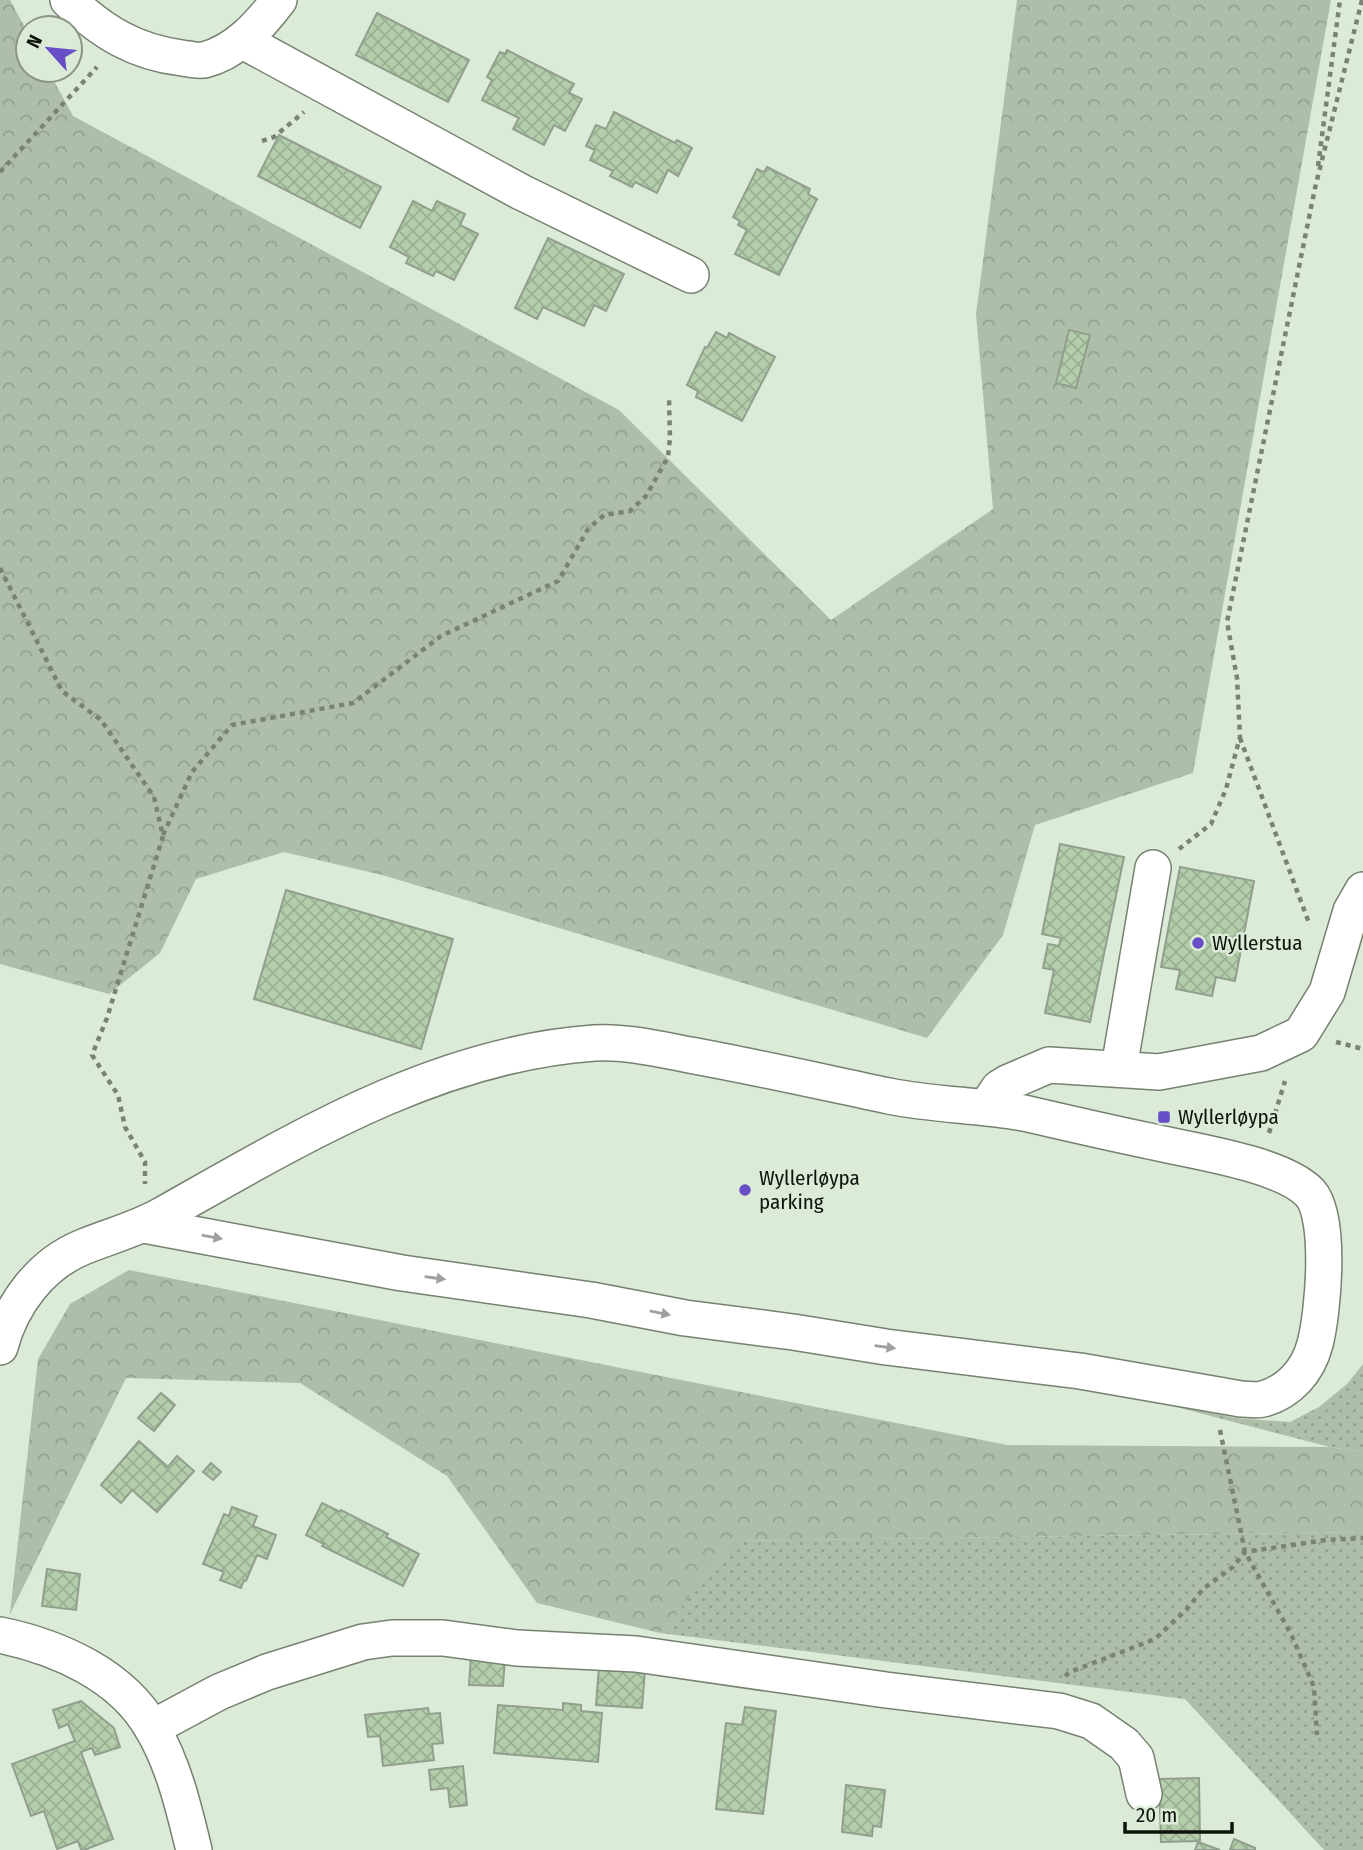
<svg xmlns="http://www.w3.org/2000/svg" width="1363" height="1850" viewBox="0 0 1363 1850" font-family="'Fira Sans Condensed',sans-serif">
	<defs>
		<pattern id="grass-dots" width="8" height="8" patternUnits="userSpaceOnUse" patternTransform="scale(1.75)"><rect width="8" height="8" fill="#aebea9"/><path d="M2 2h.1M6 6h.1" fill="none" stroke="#94a290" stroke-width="1.8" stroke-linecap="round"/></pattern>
		<pattern id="forest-crowns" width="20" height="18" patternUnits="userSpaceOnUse" patternTransform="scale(1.75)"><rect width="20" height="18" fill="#aebea9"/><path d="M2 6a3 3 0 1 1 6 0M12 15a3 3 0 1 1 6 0" fill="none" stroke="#94a290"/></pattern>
		<pattern id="building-cross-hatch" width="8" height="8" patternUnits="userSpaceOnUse" patternTransform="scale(1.75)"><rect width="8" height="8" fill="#b4ceac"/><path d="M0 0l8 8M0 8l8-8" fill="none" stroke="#9ab093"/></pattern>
	</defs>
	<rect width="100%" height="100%" fill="#dcebd7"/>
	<g fill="url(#grass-dots)">
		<path d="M1363 1364V1452L1330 1447 1161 1403 1236 1418 1290 1422 1319 1407 1347 1384Z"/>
		<path d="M1363 1532V1850H1324L1185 1699 660 1633 734 1541Z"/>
	</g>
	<g fill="url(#forest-crowns)">
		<path d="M0 0H10L28 33V70H48L73 116 619 410 831 620 993 509 976 314 1017 0H1331L1193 773 1035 825 1003 935 927 1038 382 875 284 852 196 879 160 953 109 994 0 964Z"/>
		<path d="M129 1270 1007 1445 1330 1447 1363 1452V1532L735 1541 660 1633 537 1603 447 1476 300 1383 126 1378 10 1614 38 1359 70 1304Z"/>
	</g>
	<g fill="url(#building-cross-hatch)" stroke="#91a08d" stroke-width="2">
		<path d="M377 13 469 60 448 102 356 55Z"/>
		<path d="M507 50 574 84 569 93 582 99 565 131 554 125 544 145 513 129 519 118 482 100 492 80 487 77 500 52 505 54Z"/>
		<path d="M614 112 675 143 677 140 692 148 678 176 668 170 657 193 635 182 632 187 610 176 613 171 590 160 595 150 586 146 596 125 606 129Z"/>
		<path d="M279 135 381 187 360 228 258 176Z"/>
		<path d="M767 167 810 189 808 194 817 199 779 275 735 254 747 230 738 225 740 221 733 217 757 169 764 172Z"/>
		<path d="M413 201 432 211 437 201 465 214 460 225 478 234 454 280 436 271 433 276 406 263 409 257 390 247Z"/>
		<path d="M548 238 624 274 606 311 594 305 584 326 543 307 537 319 515 308Z"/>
		<path d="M1069 330 1090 335 1076 388 1056 383Z"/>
		<path d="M716 332 727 338 729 333 775 357 742 421 696 397 698 391 687 385 705 347 707 348Z"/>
		<path d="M1060 844 1124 857 1090 1022 1045 1013 1054 970 1043 968 1048 944 1059 946 1061 938 1042 934Z"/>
		<path d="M1180 867 1254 881 1235 981 1216 977 1212 996 1176 989 1180 970 1161 967Z"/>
		<path d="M286 890 453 939 421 1049 254 999Z"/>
		<path d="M161 1393 175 1405 154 1431 138 1418Z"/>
		<path d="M139 1441 168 1467 177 1456 194 1471 157 1512 132 1490 121 1503 101 1485Z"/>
		<path d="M211 1463 221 1472 213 1480 203 1472Z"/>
		<path d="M322 1503 340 1512 341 1510 388 1534 386 1537 419 1554 403 1586 322 1546 324 1544 306 1535Z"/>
		<path d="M232 1507 257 1516 253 1526 276 1535 267 1559 257 1555 246 1581 244 1580 241 1588 220 1580 224 1572 203 1564 224 1514 229 1516Z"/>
		<path d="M47 1569 80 1574 76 1610 42 1606Z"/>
		<path d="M471 1656 505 1658 503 1686 469 1685Z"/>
		<path d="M599 1667 645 1670 642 1708 596 1705Z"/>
		<path d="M81 1701 114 1728 120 1747 95 1755 92 1748 81 1752 113 1839 84 1850H81L78 1841 57 1849 44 1811 31 1816 12 1764 75 1741 68 1724 59 1728 53 1710Z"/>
		<path d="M563 1703 581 1705V1711L602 1713 598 1762 494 1753 498 1705 563 1710Z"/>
		<path d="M745 1707 776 1711 763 1814 716 1809 726 1723 742 1725Z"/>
		<path d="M428 1708 429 1714 440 1713 443 1743 432 1744 434 1760 383 1766 380 1736 368 1737 365 1715Z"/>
		<path d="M463 1766 467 1805 450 1807 448 1788 431 1790 429 1770Z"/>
		<path d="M1199 1778 1200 1841 1161 1842 1159 1779Z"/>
		<path d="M846 1785 885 1790 881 1827 873 1826 872 1836 842 1832Z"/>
		<path d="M1234 1839 1255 1848V1850H1230Z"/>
		<path d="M1198 1842 1220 1850H1195Z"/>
	</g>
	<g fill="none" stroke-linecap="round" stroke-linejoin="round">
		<g stroke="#758270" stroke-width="38">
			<g id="minor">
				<path d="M68 0C103 32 134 52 182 58 189 59 197 61 204 60 236 52 260 25 279 0"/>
				<path d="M243 41 521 192 691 275"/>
				<path d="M1119 1068 1153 868"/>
				<path d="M987 1106 999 1088 1007 1083 1049 1065 1159 1072 1261 1053 1301 1034 1327 992 1351 911 1363 890"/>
				<path d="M0 1347C11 1304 41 1264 83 1247 110 1236 137 1229 162 1215 297 1139 436 1054 594 1043 625 1041 659 1049 690 1055 756 1067 822 1082 889 1096 933 1105 979 1105 1024 1113 1067 1123 1110 1133 1154 1142 1193 1151 1283 1164 1310 1193 1332 1217 1323 1314 1315 1344 1308 1371 1289 1392 1263 1399 1256 1401 1248 1399 1241 1399L1080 1371 886 1347 793 1332 685 1318 591 1300 402 1273 144 1225"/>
				<path d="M0 1635C58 1647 122 1675 152 1728 174 1765 184 1809 194 1850"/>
				<path d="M152 1728 219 1692 267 1672 363 1642 392 1638H443L517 1648 636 1654 886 1690 1059 1711 1091 1721 1124 1744 1136 1758 1144 1794"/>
			</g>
		</g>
		<g stroke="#798375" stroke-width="4.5" stroke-dasharray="5 5" stroke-linecap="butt">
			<path d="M262 141 274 137 304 112"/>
			<path d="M1318 166 1340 0"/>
			<path d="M0 172 97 67"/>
			<path d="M0 568 62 691 101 720 154 797 163 836 107 1018 92 1055 118 1095 125 1127 145 1162V1184"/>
			<path d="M1240 738 1309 923"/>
			<path d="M163 835 192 772 232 725 353 703 441 636 558 581 588 529 604 515 630 511 646 496 668 457 670 438 669 398"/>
			<path d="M1179 849 1211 824 1226 789 1240 737 1237 678 1227 622 1315 188 1362 0"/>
			<path d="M1336 1042 1363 1049"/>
			<path d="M1269 1133 1285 1081"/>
			<path d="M1220 1430 1245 1552 1291 1634 1314 1687 1317 1735"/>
			<path d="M1065 1676 1070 1672 1155 1639 1187 1609 1203 1589 1233 1567 1245 1552 1326 1540 1363 1538"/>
		</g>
		<use href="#minor" stroke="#fff" stroke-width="35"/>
	</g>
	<defs><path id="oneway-solid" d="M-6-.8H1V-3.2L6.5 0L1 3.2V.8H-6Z" transform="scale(1.75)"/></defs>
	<g fill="#9fa19e">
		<use href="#oneway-solid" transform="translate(212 1237) rotate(10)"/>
		<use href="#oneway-solid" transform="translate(435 1278) rotate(8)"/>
		<use href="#oneway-solid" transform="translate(660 1313) rotate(11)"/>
		<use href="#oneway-solid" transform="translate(885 1347) rotate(8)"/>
	</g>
	<g fill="#674dc6" stroke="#dcebd7" stroke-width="2.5">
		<circle cx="1198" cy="943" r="7"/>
		<rect x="1157" y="1110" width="14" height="14" rx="3.5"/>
		<circle cx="745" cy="1190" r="7"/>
	</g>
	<g text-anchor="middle" stroke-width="5" stroke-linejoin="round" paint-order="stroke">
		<g font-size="21" fill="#0e130c" stroke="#dcebd7" text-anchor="start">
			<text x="1212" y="950">Wyllerstua</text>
			<text x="1178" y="1124">Wyllerløypa</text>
			<text x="759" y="1185">Wyllerløypa<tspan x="759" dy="24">parking</tspan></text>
		</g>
	</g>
	<g transform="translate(49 49) rotate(297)"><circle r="33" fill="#dcebd7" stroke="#8a9586" stroke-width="2"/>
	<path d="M0-5L12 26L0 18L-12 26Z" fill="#674dc6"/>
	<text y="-10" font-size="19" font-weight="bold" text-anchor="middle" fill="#0e130c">N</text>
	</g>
	<path d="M1125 1822v10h107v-10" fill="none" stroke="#0e130c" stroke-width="3.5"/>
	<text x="1136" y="1822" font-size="21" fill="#0e130c" stroke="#dcebd7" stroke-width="5" paint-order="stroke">20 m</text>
</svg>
